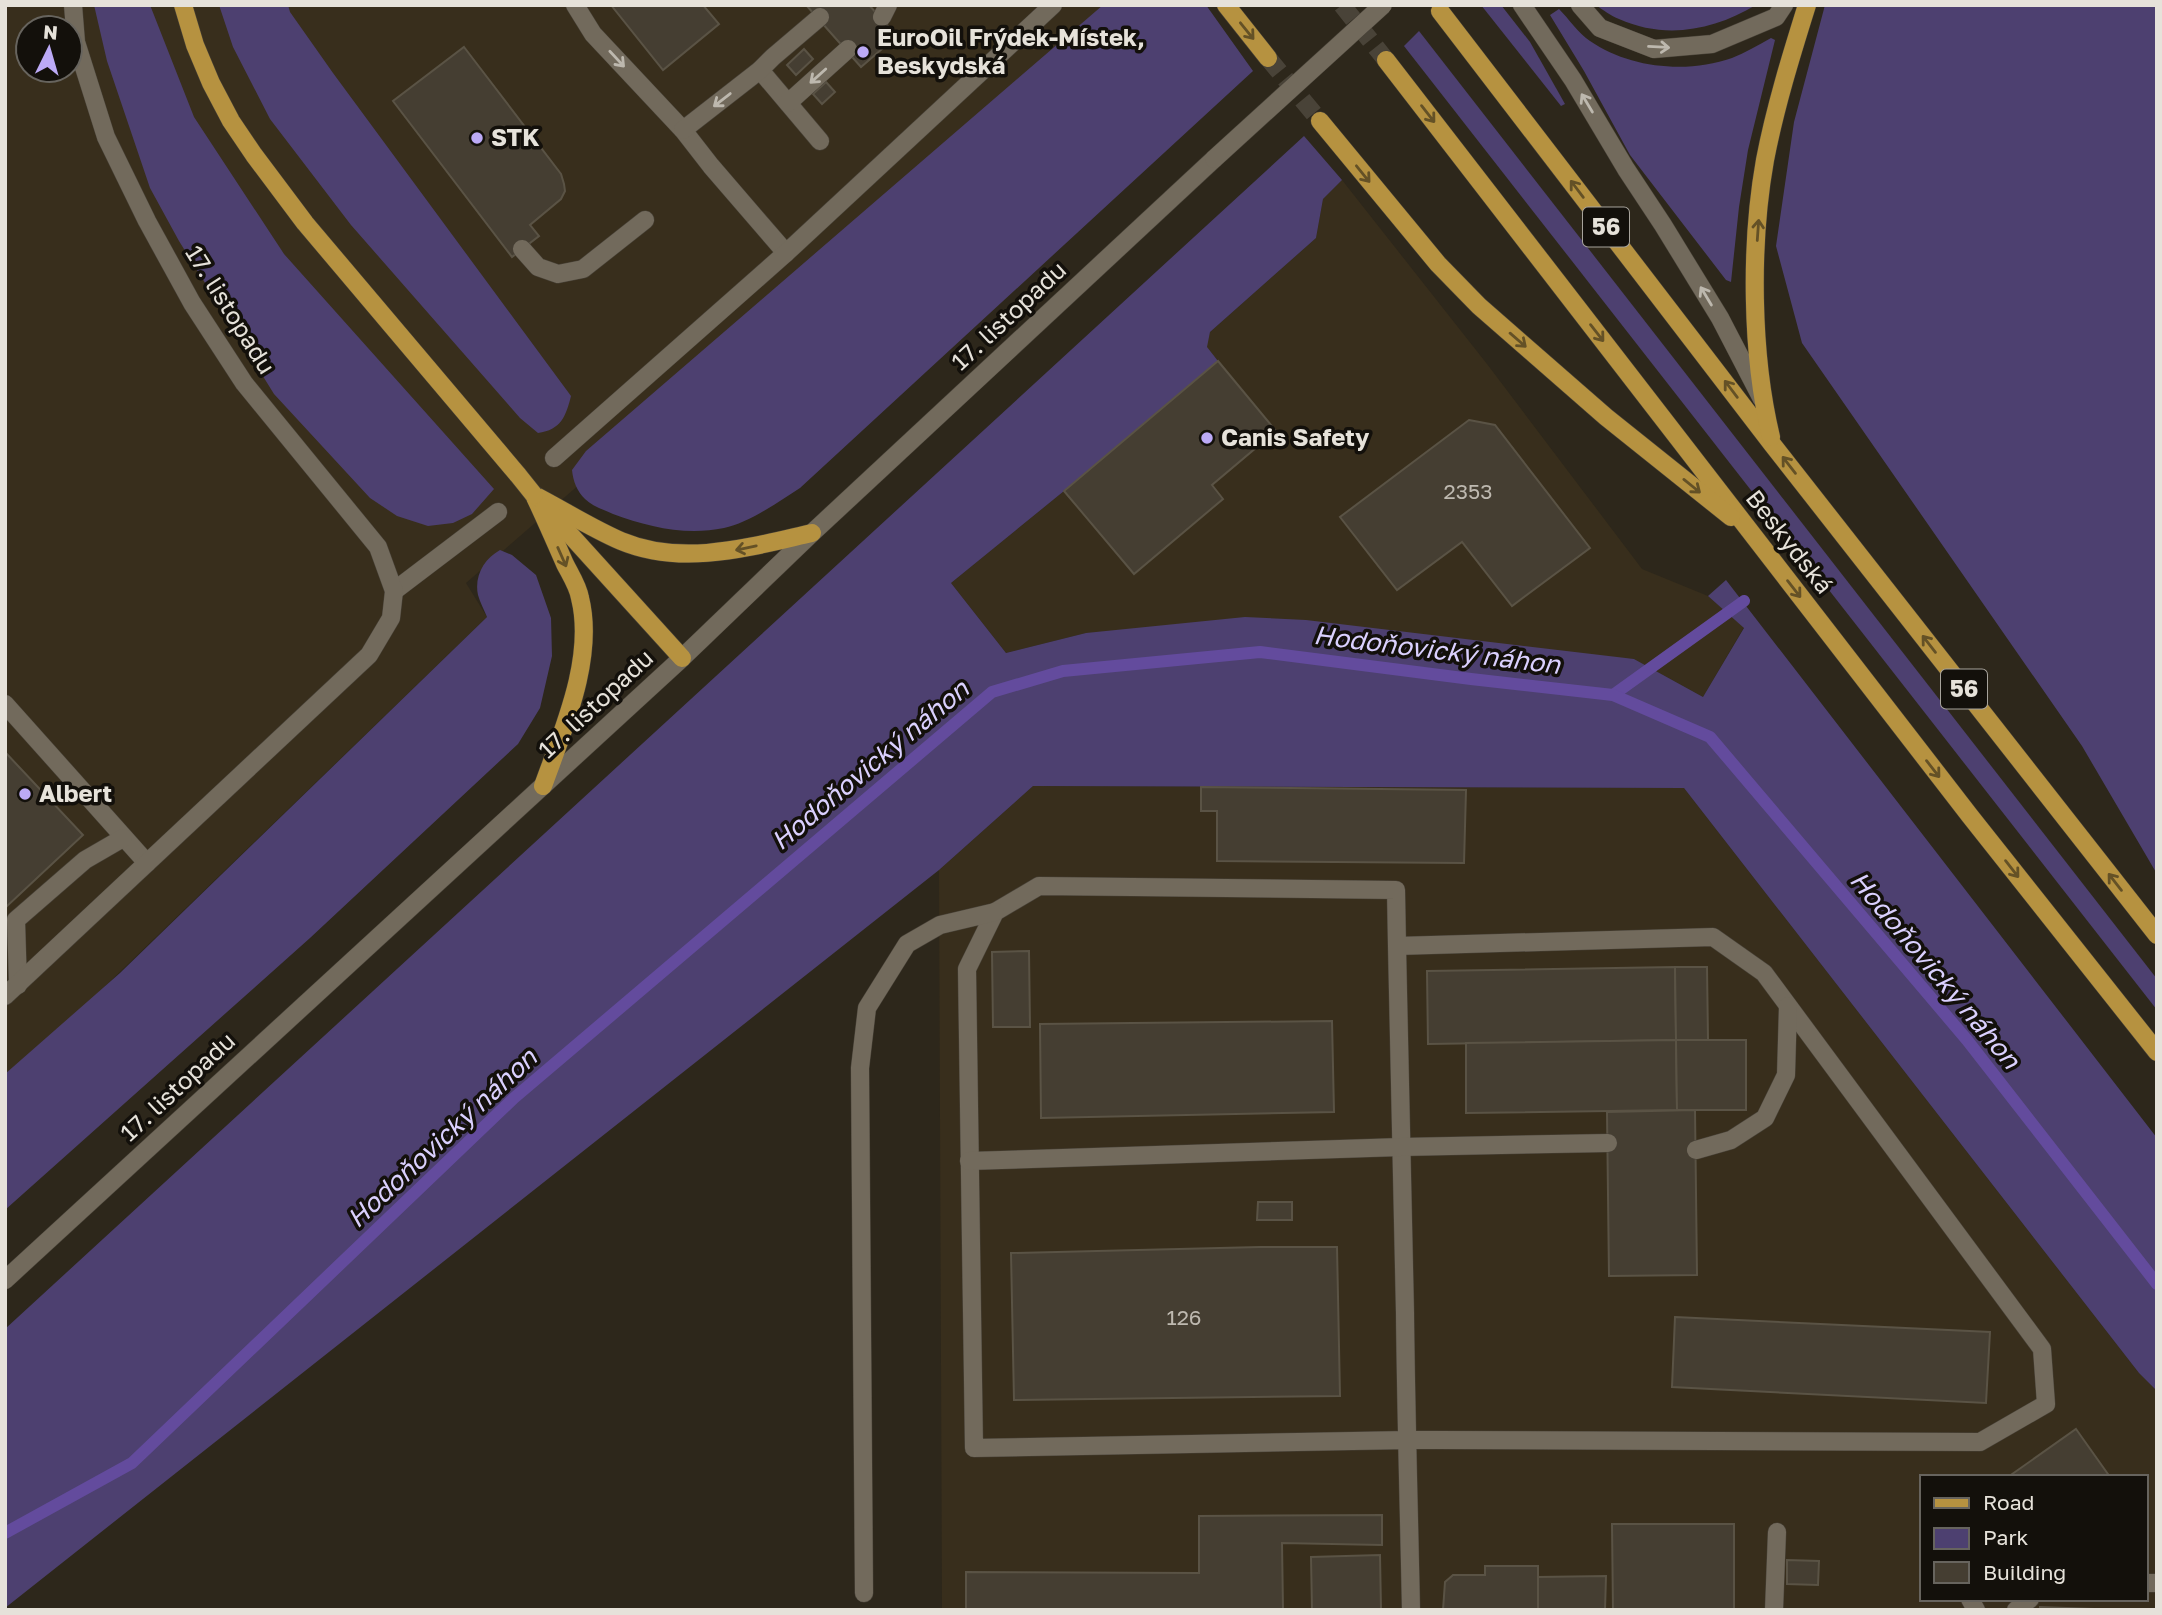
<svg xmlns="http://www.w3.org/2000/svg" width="2162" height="1615" viewBox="0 0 2162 1615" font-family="'Golos Text',sans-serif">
	<rect width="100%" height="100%" fill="#2d271b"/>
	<g fill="#382e1c" fill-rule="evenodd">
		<path d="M5 5H1131L466 583 487 617 5 1083ZM28 28H70V70H28Z"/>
		<path d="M1342 180 1487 364 1642 569 1708 596 1744 627 1703 697 1634 659 1097 633H1086L1006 653 951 583 1064 491 1218 361 1206 347 1210 332 1316 238 1323 199Z"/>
		<path d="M1033 786 1684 788 2139 1373 2157 1391V1610H942L939 870ZM1922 1477H2146V1599H1922Z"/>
	</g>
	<g fill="#4d4070">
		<path d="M94 5H150L194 117 284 254 494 489 472 514 453 523 428 526 397 516 370 498 274 394 179 241 150 188 107 61Z"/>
		<path d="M219 5H288L290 12 333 73 571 396C566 416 561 430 538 433L520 418 351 225 270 119 233 47Z"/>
		<path d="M1103 5H1206L1253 71 800 488C778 502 749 523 724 528 686 536 648 527 613 514 604 510 592 506 585 499 577 491 573 481 572 470L586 451Z"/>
		<path d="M1481 5H1501L1530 42 1565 104 1561 106Z"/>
		<path d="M1596 5H1756C1714 30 1666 40 1619 19 1611 16 1603 10 1596 5Z"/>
		<path d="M1825 5H2157V874L2082 746 1802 343 1776 246 1794 122Z"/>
		<path d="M1559 9C1569 19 1578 33 1590 41 1629 68 1687 74 1732 58 1745 53 1758 45 1771 38L1775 40 1748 150 1739 207 1731 282 1726 280 1630 155 1584 71 1550 15Z"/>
		<path d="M1419 31 2157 979V1010L1404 46Z"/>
		<path d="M1304 136 1342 180 1323 199 1316 238 1210 332 1207 347 1218 361 1064 491 951 583 1006 653 1086 633 1245 617 1306 620 1634 659 1703 697 1744 628 1708 596 1726 580 2157 1138V1391L2139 1373 1684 788 1033 786 939 870 5 1608V1329Z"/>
		<path d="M500 550 512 555 536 575 551 618 552 656 540 708 518 744 310 938 5 1210V1074L120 973 487 617C484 610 480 602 478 595 474 576 484 559 500 550Z"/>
	</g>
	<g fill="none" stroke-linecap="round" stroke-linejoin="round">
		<g stroke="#634b9d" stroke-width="12">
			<path d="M1613 695 1744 601"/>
			<path d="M5 1533 132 1463 514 1098 992 692 1063 671 1260 652 1471 679 1613 695 1710 737 1967 1040 2157 1284"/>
		</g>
	</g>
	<g fill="#453e32" stroke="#5a5345" stroke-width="2">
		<path d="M611 5H703L719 24 663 70Z"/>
		<path d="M806 5H869L897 36 861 67Z"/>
		<path d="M464 47 561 174 564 184 565 191 561 199 530 225 539 236 512 257 393 101Z"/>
		<path d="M804 49 813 59 796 75 787 65Z"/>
		<path d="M826 82 835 92 822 104 813 94Z"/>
		<path d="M1218 361 1276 431 1212 485 1223 499 1134 574 1064 491Z"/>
		<path d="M1469 420 1495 425 1590 548 1512 606 1462 542 1397 590 1340 517Z"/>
		<path d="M5 752 83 835 5 908Z"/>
		<path d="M1201 787 1466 790 1464 863 1217 861V811H1201Z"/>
		<path d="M1029 951 1030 1027H993L992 952Z"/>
		<path d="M1675 967 1676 1040 1428 1044 1427 971Z"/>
		<path d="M1675 967H1707L1708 1040H1676Z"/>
		<path d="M1332 1021 1334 1112 1041 1118 1040 1024Z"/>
		<path d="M1676 1040 1677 1110 1466 1113V1043Z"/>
		<path d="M1676 1040H1746V1110H1677Z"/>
		<path d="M1695 1110 1697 1275 1609 1276 1607 1112Z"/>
		<path d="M1258 1202H1292V1220H1257Z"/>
		<path d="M1260 1247H1337L1340 1396 1014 1400 1011 1253Z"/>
		<path d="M1675 1317 1990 1332 1986 1403 1672 1387Z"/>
		<path d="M2076 1429 2110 1477H2008Z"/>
		<path d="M1382 1515V1545L1282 1543 1283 1610H966V1572L1199 1573V1516Z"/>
		<path d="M1612 1524H1734V1610H1613Z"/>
		<path d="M1380 1555 1381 1610H1312L1311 1557Z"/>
		<path d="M1787 1560 1819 1561 1818 1585 1787 1584Z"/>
		<path d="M1485 1566H1538V1610H1443L1445 1582 1453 1575H1485Z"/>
		<path d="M1606 1576 1605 1610H1538V1577Z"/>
		<path d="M2040 1607 2122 1610H2040Z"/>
	</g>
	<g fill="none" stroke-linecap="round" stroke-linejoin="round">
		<g stroke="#494338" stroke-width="18" stroke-dasharray="18 9" stroke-linecap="butt">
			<path d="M1342 5 1386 60"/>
			<path d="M1268 58 1320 121"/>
		</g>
		<g stroke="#484238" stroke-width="19">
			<g id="service">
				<path d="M575 5 593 34 683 130 711 166 786 253"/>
				<path d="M1522 5 1573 80 1626 169 1663 225 1720 318 1762 399"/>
				<path d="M1580 5 1600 28 1654 49 1712 44 1776 17 1784 5"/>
				<path d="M882 17 888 5"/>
				<path d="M760 70 820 141"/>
				<path d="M788 103 848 49"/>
				<path d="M683 130 760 70 773 57 820 17"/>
				<path d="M522 249 538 267 558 274 583 269 645 220"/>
				<path d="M554 458 786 253 1053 5"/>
				<path d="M394 591 498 512"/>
				<path d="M5 704 147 863"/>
				<path d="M1397 946 1713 937 1764 973 2042 1349 2046 1404 1980 1442 1435 1440H1408L974 1448 967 969 995 912 1039 886 1396 890 1397 946 1405 1313C1406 1412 1409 1511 1411 1610"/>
				<path d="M18 985 16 920 85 860 123 838"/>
				<path d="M1696 1150 1731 1140 1765 1118 1786 1075 1788 1006"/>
				<path d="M969 1161 1401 1147 1608 1143"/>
				<path d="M2146 1583H2157"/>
				<path d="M864 1593 860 1068 867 1008 907 944 940 925 995 912"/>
				<path d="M1970 1599 1976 1610"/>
				<path d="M1774 1610 1777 1532"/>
				<path d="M2016 1610 2030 1599"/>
			</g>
		</g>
		<g stroke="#484238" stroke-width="19">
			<path id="minor" d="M5 996 369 655 391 618 394 591 378 547 244 383 192 303 147 221 106 137 76 42 73 5"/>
		</g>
		<g stroke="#484238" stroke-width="19">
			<path id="secondary" d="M5 1280 682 658 812 533 1214 159"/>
		</g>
		<g stroke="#484238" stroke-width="19">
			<g id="primary">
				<path d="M183 5 195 45 211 83 231 121 254 155 305 223 518 475"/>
				<path d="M1226 5 1268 58"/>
				<path d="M1440 11 1772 444 2157 935"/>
				<path d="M1386 60 1970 816 2157 1052"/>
				<path d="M1320 121 1438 264 1479 306 1606 417 1731 517"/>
				<path d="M1771 437C1751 354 1750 244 1765 160 1775 108 1791 56 1807 5"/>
				<path d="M534 495C545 518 555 541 565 564 570 574 578 586 580 598 595 658 563 730 543 786"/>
				<path d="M534 495C563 510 591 528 621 541 683 567 750 547 812 533"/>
				<path d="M546 508 682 658"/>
			</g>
		</g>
		<use href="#service" stroke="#726a5c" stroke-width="18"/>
		<use href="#minor" stroke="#726a5c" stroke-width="18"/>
		<use href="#secondary" stroke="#726a5c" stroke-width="18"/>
		<use href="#primary" stroke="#b69240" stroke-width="18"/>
		<g stroke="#484238" stroke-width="19" stroke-linecap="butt">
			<path id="secondary-bridge" d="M1214 159 1383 5"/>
		</g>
		<g stroke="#484238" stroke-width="19" stroke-linecap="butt">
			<path id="primary-bridge" d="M518 475 534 495"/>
		</g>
		<use href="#secondary-bridge" stroke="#726a5c" stroke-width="18"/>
		<use href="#primary-bridge" stroke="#b69240" stroke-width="18"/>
	</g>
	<defs><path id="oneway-shaft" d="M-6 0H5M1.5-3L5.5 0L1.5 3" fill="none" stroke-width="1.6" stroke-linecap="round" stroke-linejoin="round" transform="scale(1.75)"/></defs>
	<g stroke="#645126">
		<use href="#oneway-shaft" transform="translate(1247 31) rotate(51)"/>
		<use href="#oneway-shaft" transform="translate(1428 114) rotate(52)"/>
		<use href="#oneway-shaft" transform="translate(1363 174) rotate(51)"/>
		<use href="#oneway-shaft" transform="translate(1577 189) rotate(-127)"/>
		<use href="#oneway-shaft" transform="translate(1758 230) rotate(-86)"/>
		<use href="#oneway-shaft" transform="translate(1597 333) rotate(52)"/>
		<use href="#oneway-shaft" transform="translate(1518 340) rotate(41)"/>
		<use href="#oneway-shaft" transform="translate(1731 389) rotate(-127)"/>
		<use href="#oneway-shaft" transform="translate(1789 465) rotate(-128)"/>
		<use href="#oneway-shaft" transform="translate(1692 486) rotate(39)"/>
		<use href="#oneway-shaft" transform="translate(746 548) rotate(168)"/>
		<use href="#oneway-shaft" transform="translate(562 557) rotate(66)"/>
		<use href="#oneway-shaft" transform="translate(1794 589) rotate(52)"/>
		<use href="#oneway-shaft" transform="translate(1929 644) rotate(-128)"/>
		<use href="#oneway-shaft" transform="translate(1933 769) rotate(52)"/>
		<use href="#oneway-shaft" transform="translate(2012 869) rotate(52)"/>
		<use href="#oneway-shaft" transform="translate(2115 882) rotate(-128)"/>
	</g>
	<g stroke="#bdb8ae">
		<use href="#oneway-shaft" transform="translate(1659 47) rotate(3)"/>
		<use href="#oneway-shaft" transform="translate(617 59) rotate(47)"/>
		<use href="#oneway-shaft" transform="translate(818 76) rotate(138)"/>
		<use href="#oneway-shaft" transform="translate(722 100) rotate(142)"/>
		<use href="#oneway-shaft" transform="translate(1587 103) rotate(-121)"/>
		<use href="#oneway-shaft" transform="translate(1706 296) rotate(-121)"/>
	</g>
	<g fill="#bcaaf6" stroke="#13100b" stroke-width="2.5">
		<circle cx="863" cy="52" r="7"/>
		<circle cx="477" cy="138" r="7"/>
		<circle cx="1207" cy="438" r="7"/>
		<circle cx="25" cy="794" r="7"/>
	</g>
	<g text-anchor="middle" stroke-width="7" stroke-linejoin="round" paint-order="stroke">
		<g font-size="21" fill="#beb9b0">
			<text x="1468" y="499">2353</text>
			<text x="1184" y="1325">126</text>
		</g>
		<g fill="#13100b" stroke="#a7a39c" stroke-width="2">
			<rect x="1583" y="207.5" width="46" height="39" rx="5"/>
			<rect x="1941" y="669.5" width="46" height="39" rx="5"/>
		</g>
		<g font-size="23" font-weight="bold" fill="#e6e2da">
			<text x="1606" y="235">56</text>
			<text x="1964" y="697">56</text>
		</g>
		<g font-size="24" font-weight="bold" fill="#e6e2da" stroke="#13100b" text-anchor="start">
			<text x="877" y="46">EuroOil Frýdek-Místek,<tspan x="877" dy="28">Beskydská</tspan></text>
			<text x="491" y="146">STK</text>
			<text x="1221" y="446">Canis Safety</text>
			<text x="39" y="802">Albert</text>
		</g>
		<g font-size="24" fill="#e6e2da" stroke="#13100b">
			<text transform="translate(230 310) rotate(58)" y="8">17. listopadu</text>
			<text transform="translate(1009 316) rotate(-43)" y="8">17. listopadu</text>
			<text transform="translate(1789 542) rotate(52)" y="8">Beskydská</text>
			<text transform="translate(596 704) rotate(-43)" y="8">17. listopadu</text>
			<text transform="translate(178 1087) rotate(-43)" y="8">17. listopadu</text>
		</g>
		<g font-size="26" font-style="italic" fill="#dad0fe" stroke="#13100b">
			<text transform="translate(1437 650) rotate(7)" y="9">Hodoňovický náhon</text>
			<text transform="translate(870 765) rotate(-40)" y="9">Hodoňovický náhon</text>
			<text transform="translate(1935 970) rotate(50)" y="9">Hodoňovický náhon</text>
			<text transform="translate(442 1138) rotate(-43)" y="9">Hodoňovický náhon</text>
		</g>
	</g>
	<rect width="2162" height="1615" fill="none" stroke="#e6e2da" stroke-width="14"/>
	<rect x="1920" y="1475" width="228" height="126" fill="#13100b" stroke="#67645e" stroke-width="2"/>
	<rect x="1934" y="1498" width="35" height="10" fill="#b69240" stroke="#67645e" stroke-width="2"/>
	<text x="1983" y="1510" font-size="21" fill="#e6e2da">Road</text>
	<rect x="1934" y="1528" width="35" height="21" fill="#4d4070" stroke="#67645e" stroke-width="2"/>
	<text x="1983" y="1545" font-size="21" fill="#e6e2da">Park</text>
	<rect x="1934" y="1562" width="35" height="21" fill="#453e32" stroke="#67645e" stroke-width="2"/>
	<text x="1983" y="1580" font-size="21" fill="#e6e2da">Building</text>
	<g transform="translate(49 49) rotate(5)"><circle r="33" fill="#13100b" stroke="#67645e" stroke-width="2"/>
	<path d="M0-5L12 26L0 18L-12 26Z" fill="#bcaaf6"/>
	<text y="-10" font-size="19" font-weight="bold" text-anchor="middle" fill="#e6e2da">N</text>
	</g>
</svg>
